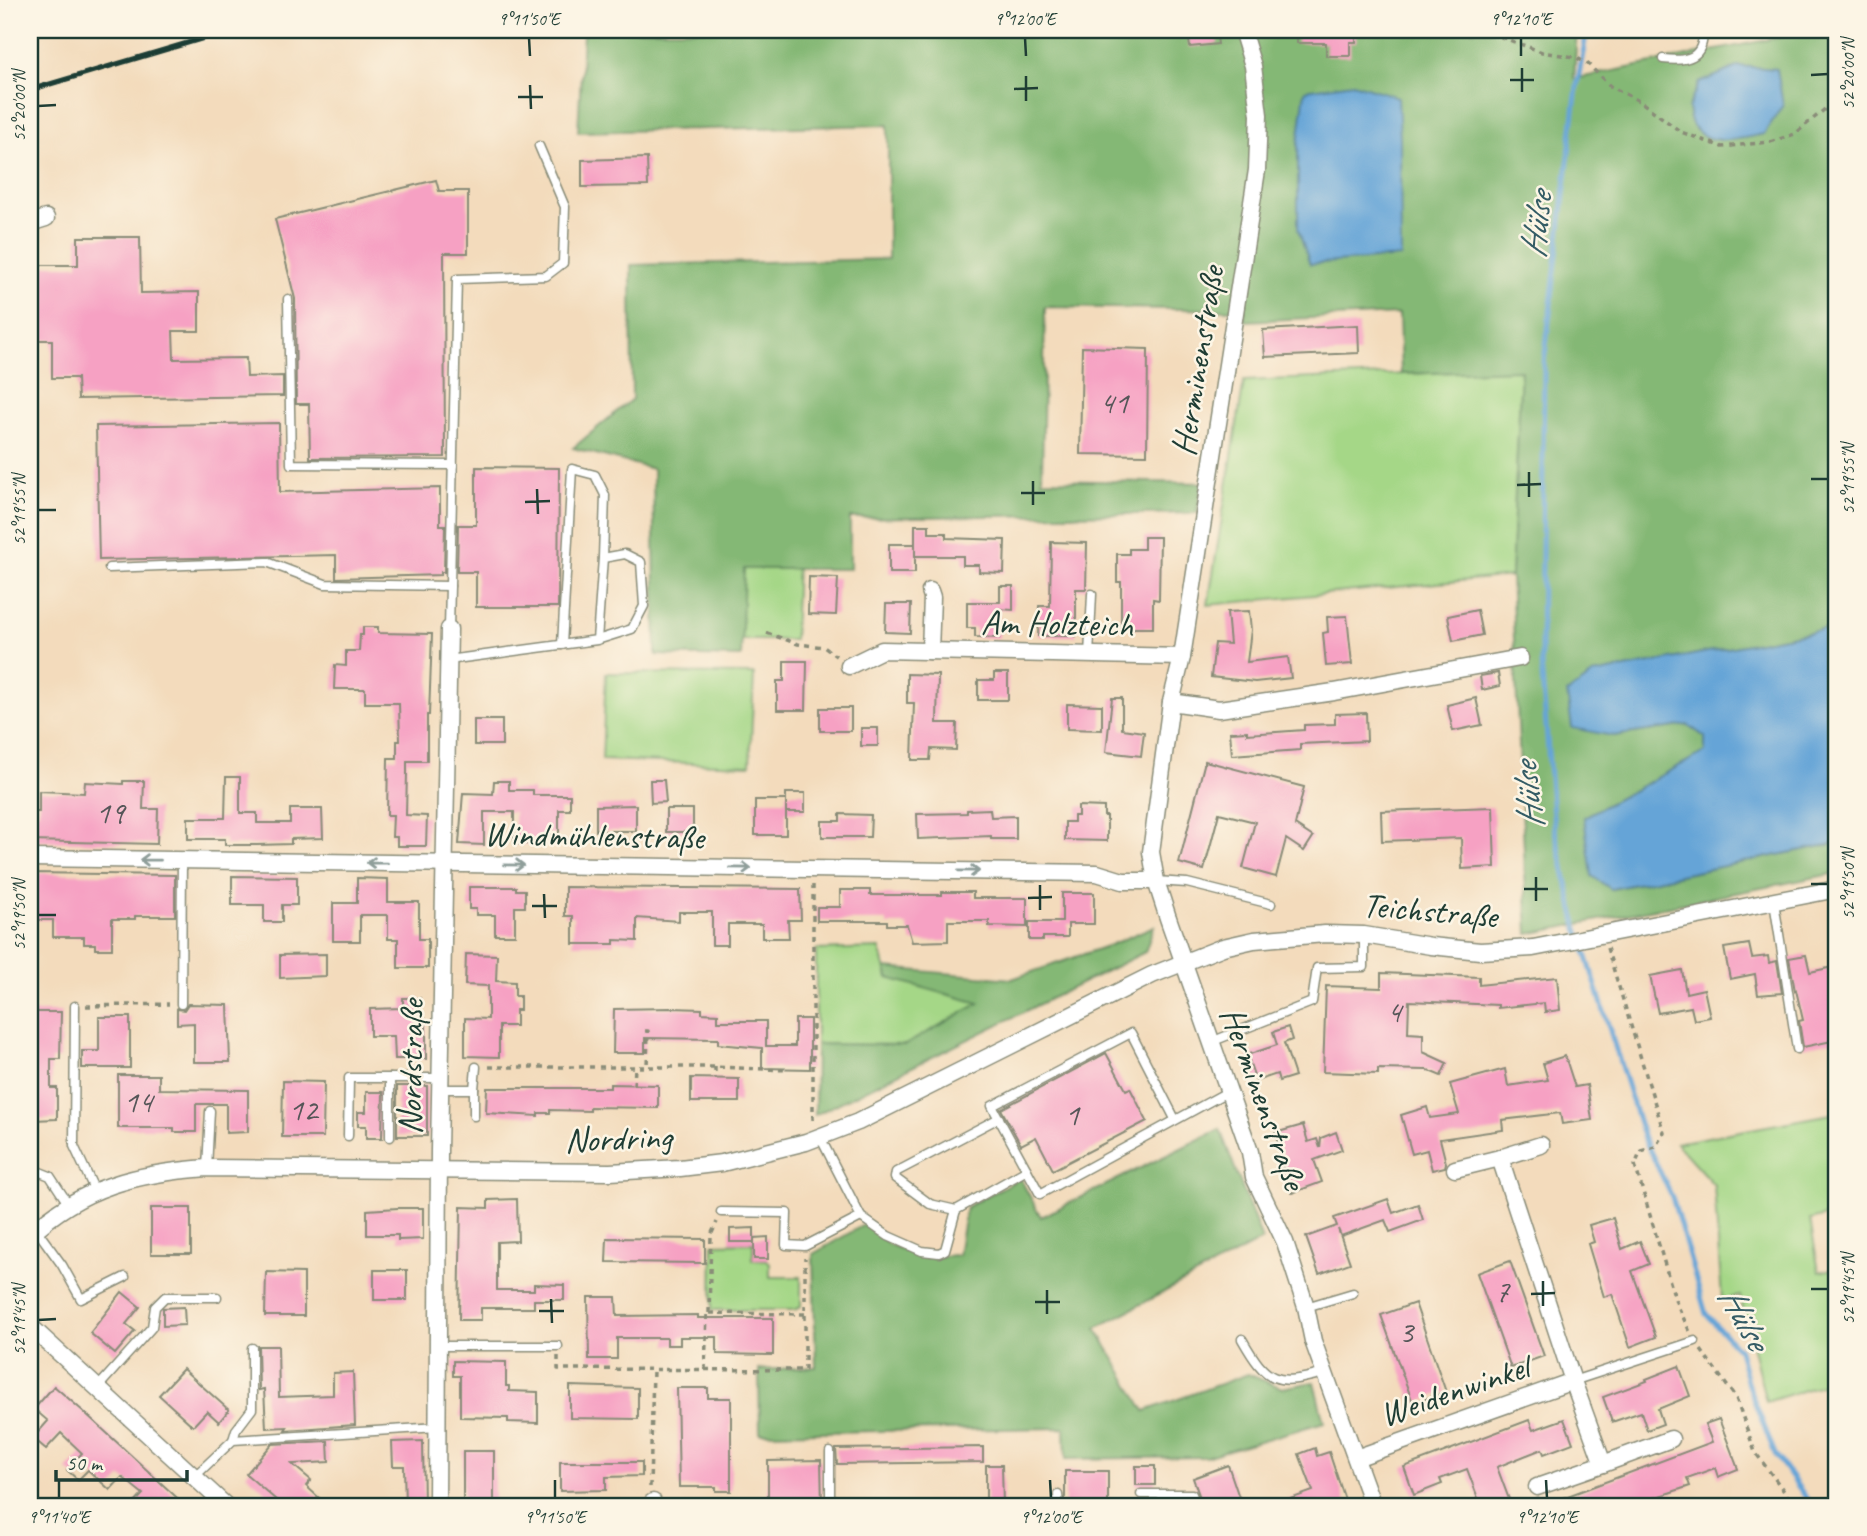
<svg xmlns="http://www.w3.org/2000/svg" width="1867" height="1536" viewBox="0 0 1867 1536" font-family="Caveat,sans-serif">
	<rect width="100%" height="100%" fill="#fcf5e5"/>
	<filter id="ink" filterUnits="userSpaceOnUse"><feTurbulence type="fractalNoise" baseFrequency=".0143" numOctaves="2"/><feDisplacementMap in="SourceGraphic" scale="14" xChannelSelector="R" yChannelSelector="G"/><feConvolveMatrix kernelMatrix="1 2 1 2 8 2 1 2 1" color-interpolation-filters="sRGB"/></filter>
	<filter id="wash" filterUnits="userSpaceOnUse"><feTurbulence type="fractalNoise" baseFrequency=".00686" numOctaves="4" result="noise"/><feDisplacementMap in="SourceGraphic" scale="28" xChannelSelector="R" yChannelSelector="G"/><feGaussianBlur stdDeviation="1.57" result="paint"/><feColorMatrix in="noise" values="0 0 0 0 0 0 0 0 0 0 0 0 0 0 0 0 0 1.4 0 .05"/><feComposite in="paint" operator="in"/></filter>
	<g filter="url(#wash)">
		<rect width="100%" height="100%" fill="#f3dbbc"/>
		<g fill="#a5d787" stroke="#628a5e" stroke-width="2">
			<path d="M1521 369 1511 576 1208 605 1244 381Z"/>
			<path d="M797 563 794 640H738L742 564Z"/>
			<path d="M606 673 754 674 750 765 602 760Z"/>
			<path d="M880 948 888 978 980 1003 905 1045 816 1044V950Z"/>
			<path d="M1837 1113V1213L1810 1220 1819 1272 1837 1268V1380L1766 1402 1740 1296 1722 1300 1714 1185 1676 1143Z"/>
			<path d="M753 1243V1260H767L770 1263V1277H801V1306L795 1310H712L713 1244Z"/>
		</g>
		<g fill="#84b874" stroke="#527a54" stroke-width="2">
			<path d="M594 30H1577L1574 79 1815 30H1837V627L1594 674 1613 736 1688 725 1705 737V752L1584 817 1612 889 1837 843V873L1528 934 1511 576 1521 370 1401 374 1399 314 1244 321 1245 310 1045 307 1042 480 1202 483 1197 513 850 518V569H744L741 657 656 655 653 469 573 448 632 399 631 265 888 259V125L578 132 583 34Z"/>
			<path d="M1154 926 1145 952 815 1115 816 1044 905 1045 979 1003 888 978 886 968 1012 979 1110 945Z"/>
			<path d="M1220 1129 1262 1240 1096 1328 1145 1411 1248 1374 1282 1388 1314 1382 1324 1422 1205 1457 1066 1459 1065 1428 760 1433 759 1370 816 1367 813 1254 867 1223 888 1244 920 1257 958 1255 966 1207 1020 1178 1041 1217Z"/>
		</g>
		<g fill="#65a4d7" stroke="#427086" stroke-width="2">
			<path d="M1739 66 1777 69 1783 105 1764 134C1743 138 1712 148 1695 129 1690 124 1689 114 1688 108L1699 83Z"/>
			<path d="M1353 83 1398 97 1400 139 1401 257 1310 264 1298 229V144L1305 90Z"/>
			<path d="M1837 627V843L1611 889 1592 876 1584 817 1705 752V737L1688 725 1613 736 1572 728 1567 693 1594 674Z"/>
		</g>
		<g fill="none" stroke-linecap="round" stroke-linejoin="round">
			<path stroke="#65a4d7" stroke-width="5" d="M1587 30 1577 86 1544 363 1541 662 1554 827 1576 922 1643 1136 1672 1197 1706 1314 1739 1350 1748 1385 1775 1454 1812 1506"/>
		</g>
		<g id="blocks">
			<g fill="#f6a1c3">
				<path d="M1187 30H1216L1218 44 1190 47Z"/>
				<path d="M1297 30H1356V42H1350V56H1326V43H1297Z"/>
				<path d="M647 158 648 186 582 187V160Z"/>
				<path d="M436 180 439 191H468V253H444L445 457 310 458 309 404H296L295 299 275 219Z"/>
				<path d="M78 237H140L141 293 199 292V331H173L174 359 246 358 247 377 283 376V396L78 399 77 378H52V340H35V333H30V265H78Z"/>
				<path d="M1358 325 1359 353 1265 357 1263 330Z"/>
				<path d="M1082 347 1148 349 1147 455 1080 454Z"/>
				<path d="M279 423 280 492 440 488V525H445L444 572H441V575L336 578V555L99 560 96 426Z"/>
				<path d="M476 467 559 468 558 607H476V572H457L458 525H476Z"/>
				<path d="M915 525H929V533H946V538L1005 540 1004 573 979 572V565H963V556H915Z"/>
				<path d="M1144 537H1160L1159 600 1153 599V628H1121V582H1117V554H1129V549H1144Z"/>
				<path d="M1051 542 1087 543 1086 589H1076V636H1038L1039 606H1050Z"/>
				<rect x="889" y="544" width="26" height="29"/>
				<path d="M809 577 838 578 836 615 808 614Z"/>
				<path d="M1000 586H1013V610L999 609V638L975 637V628H967V602H1000Z"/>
				<path d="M886 604H911L910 633 885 632Z"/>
				<path d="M1477 610 1482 635 1453 641 1448 616Z"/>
				<path d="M1249 611 1251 630 1247 662 1288 657 1291 678 1255 682 1211 677 1215 643 1230 644 1227 612Z"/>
				<path d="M1347 616 1352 664 1326 666 1323 633 1328 632 1327 617Z"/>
				<path d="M363 627H378V633L432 634 429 715H427V761H407V772L406 815 427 816 426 846H397V837H392L393 815H387L388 758H397V741H400L399 703H365V689H334L335 665 346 666V651H359L360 635H363Z"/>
				<path d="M784 661H807L806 710H777V681H784Z"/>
				<path d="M994 673H1008V700H978V680H994Z"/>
				<path d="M1498 673 1500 686 1482 690 1480 676Z"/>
				<path d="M907 674 938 675 937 723H957L956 750 931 749 930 760H912L914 703H907Z"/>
				<path d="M1112 698H1122V729L1144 732 1141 756 1106 752Z"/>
				<path d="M1476 698 1482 725 1453 731 1447 705Z"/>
				<path d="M1067 704 1102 705V730L1067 729Z"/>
				<rect x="820" y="708" width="31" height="23"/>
				<path d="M1366 713 1367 741 1300 744V750L1232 755 1230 732 1247 731V734L1304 730V725L1335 724V714Z"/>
				<rect x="474" y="720" width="28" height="25"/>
				<rect x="861" y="728" width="17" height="18"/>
				<path d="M1205 761 1304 787 1295 825 1313 837 1304 851 1286 839 1276 877 1243 868 1255 822 1219 813 1204 870 1179 863Z"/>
				<path d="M226 777H240V813H257V823H290V809H322L323 838 291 839V844L257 845H225V839H188V818H225Z"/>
				<path d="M650 780H664L666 802 651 803Z"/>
				<path d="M123 781H144L143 809H158L157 844 30 841V812H39V791L84 793 85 782 123 784Z"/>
				<path d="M494 781H509V790H533V795H570V810H559V834H546L545 844H514V812H484V845L459 844 463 793 493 794Z"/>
				<rect x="786" y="793" width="19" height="19"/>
				<rect x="755" y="800" width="31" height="35"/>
				<path d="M636 805V831H596V806Z"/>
				<path d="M1078 806 1104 807V816H1107V841L1065 840V822H1074V816H1078Z"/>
				<path d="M1493 807 1495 867 1462 869 1461 838 1382 841 1381 811Z"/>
				<rect x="666" y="809" width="27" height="23"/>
				<path d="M990 809 991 817 1016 816V839H991V836L918 839 917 814 967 813V810Z"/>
				<path d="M840 814 871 815 870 837H822V821H840Z"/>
				<path d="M30 873 175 875V916H135V919H112V949H95V944H84V937H53V920H30Z"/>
				<path d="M232 876 297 877V905H282V922H264V905H232Z"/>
				<path d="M357 878 388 879V902H419V939H428V968H398V939H388V915H360V941H333V903H357Z"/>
				<path d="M469 887H516V890H525V907H515V935H495V915H476V909H469Z"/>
				<path d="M565 887 800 889 801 920H788L789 938H762V924H728V945H712V912H679V921L637 918V941L614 940V944H573V916H565Z"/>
				<path d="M840 890H870V895H942V892H973V898H1027V927L989 926V921H948V941L912 942 907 925H887V921H817V907H840Z"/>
				<path d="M1062 893H1094V924H1068V937H1043V940H1029V922H1062Z"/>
				<path d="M1749 944 1752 958 1768 956 1769 963 1777 961 1782 993 1758 995 1755 974 1730 979 1724 948Z"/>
				<path d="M326 954V976L280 978V955Z"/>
				<path d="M466 954 497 955 496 981 515 982V996H520V1010H516V1026H499V1057L465 1056V1018L488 1019V986L465 985Z"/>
				<path d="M1806 955 1810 972 1833 967 1837 989V1001H1834L1837 1015V1040L1803 1047 1799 1021 1803 1020 1796 990 1795 991 1789 958Z"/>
				<path d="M1682 970 1686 993 1704 989 1710 1017 1694 1020 1691 1007 1658 1013 1650 976Z"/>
				<path d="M1381 973 1479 977V985L1557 977 1560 1010 1545 1012 1544 1003 1498 1008V1005L1409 1001 1408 1033 1423 1034V1052L1447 1063 1441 1076 1427 1070 1378 1069V1074L1323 1072 1326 986 1381 988Z"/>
				<path d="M403 998H420V1020L426 1019V1059H395L394 1036H370V1009L403 1008Z"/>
				<path d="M188 1004 228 1005 230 1062H194V1023L177 1024V1009L184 1010Z"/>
				<path d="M672 1008 702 1009V1013L718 1014V1021H766V1046H795V1019H810V1069L762 1068V1048L718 1044V1039L645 1038V1053H613L614 1009Z"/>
				<path d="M30 1012H61L60 1059H51V1088H57V1119L34 1120V1106H30Z"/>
				<path d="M99 1017H130V1068H82V1051H99Z"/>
				<path d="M1288 1027 1292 1040 1284 1043 1295 1076 1279 1081 1277 1074 1256 1081 1247 1055 1277 1045 1273 1032Z"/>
				<path d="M1106 1053 1126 1090 1130 1088 1147 1121 1053 1170 1036 1137 1021 1145 1001 1109Z"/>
				<path d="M1565 1056 1575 1087 1587 1085 1592 1120 1562 1124 1560 1113 1502 1120 1503 1130 1440 1139 1446 1163 1445 1167 1432 1170 1427 1150 1412 1154 1401 1115 1427 1107 1430 1118 1459 1114 1450 1084 1505 1069 1508 1086 1548 1080 1543 1063Z"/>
				<path d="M118 1075H159V1089L248 1090V1132L226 1133V1104H196V1132H174V1128H118Z"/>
				<path d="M691 1078 739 1079V1102H691Z"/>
				<path d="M283 1081 324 1082 323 1137H282Z"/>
				<path d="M610 1084 658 1085V1108L590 1107V1111L550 1110V1113H538V1116L486 1113 487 1088H610Z"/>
				<rect x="397" y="1086" width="30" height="50"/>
				<path d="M366 1092H383L382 1138H366V1126H358V1112H366Z"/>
				<path d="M1303 1125 1308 1142 1317 1139 1320 1148 1321 1138 1336 1132 1342 1150 1314 1160 1322 1182 1292 1193 1280 1160 1283 1159 1275 1133Z"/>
				<path d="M517 1199 518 1241 497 1242V1290H534V1284L564 1285V1300H534V1308H481V1320H459L461 1207 488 1208V1200Z"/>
				<path d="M1388 1199 1393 1213 1418 1204 1423 1220 1390 1232 1385 1220 1341 1236 1338 1229 1350 1263 1319 1274 1306 1237 1337 1226 1334 1218Z"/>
				<rect x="151" y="1208" width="40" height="46"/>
				<path d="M398 1208H423V1239L398 1240V1235H367V1210Z"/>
				<path d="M1613 1218 1622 1249 1640 1241 1649 1264 1632 1271 1656 1337 1630 1347 1612 1294 1604 1297 1588 1244 1594 1242 1589 1225Z"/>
				<path d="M754 1228V1242H730V1229Z"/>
				<path d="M768 1237V1259H754V1238Z"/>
				<path d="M607 1238 705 1239V1263L606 1262Z"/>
				<path d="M1510 1261 1544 1356 1511 1368 1477 1273Z"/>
				<rect x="374" y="1270" width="33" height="30"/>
				<path d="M266 1272 304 1273V1316H265Z"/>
				<path d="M122 1292 140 1307 126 1324 135 1331 115 1354 90 1333Z"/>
				<path d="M588 1297H616L617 1316 698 1315V1318H773V1355L717 1354V1337H680V1345H667V1338H617V1359H589Z"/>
				<path d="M1415 1303 1446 1392 1413 1403 1381 1315Z"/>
				<path d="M184 1307 185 1325 163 1326V1308Z"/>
				<path d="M258 1346H278L279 1397 333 1395V1373L353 1372 355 1425 285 1430 287 1427 266 1428 264 1389 259 1390Z"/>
				<path d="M453 1361 506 1362V1386H509V1391L538 1392V1423L508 1422V1418L460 1417V1376H453Z"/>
				<path d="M1679 1366 1690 1396 1658 1409 1663 1424 1647 1430 1641 1412 1612 1422 1603 1397 1647 1381 1646 1379Z"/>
				<path d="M183 1369 229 1410 219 1422 207 1411 193 1426 159 1395Z"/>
				<path d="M54 1386 84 1412 186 1506H132L143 1494 122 1477 110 1490 88 1470 78 1480 67 1470 82 1453 61 1433 46 1449 33 1438 48 1421 34 1409Z"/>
				<path d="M570 1386 638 1388V1419L570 1418Z"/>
				<path d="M677 1388H708V1398H731V1491H716V1487H679Z"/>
				<path d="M1564 1419 1573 1443 1544 1454 1542 1449 1497 1467 1510 1502 1501 1506H1481L1467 1469 1440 1479 1442 1484 1414 1495 1404 1467 1529 1420 1533 1430Z"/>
				<path d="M1719 1419 1738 1469 1718 1477 1715 1468 1687 1478 1690 1486 1629 1506H1541L1712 1442 1705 1424Z"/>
				<path d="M328 1441 329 1462 292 1464 311 1480 306 1486 328 1506H283L246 1474 272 1444Z"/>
				<path d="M423 1441 424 1506H405L404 1466H393L392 1442Z"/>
				<path d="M983 1447V1462L837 1464 836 1449Z"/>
				<path d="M1315 1448 1317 1456 1329 1452 1347 1506H1277L1276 1504 1313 1491 1299 1454Z"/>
				<rect x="463" y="1451" width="31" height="55"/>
				<path d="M821 1460 822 1506H768V1461Z"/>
				<path d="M560 1462H642V1476L606 1477V1490L560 1491Z"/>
				<path d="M986 1465H1002L1003 1506H986Z"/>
				<path d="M1228 1465 1242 1506H1203L1193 1478Z"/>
				<rect x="1136" y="1466" width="19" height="19"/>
				<rect x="1065" y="1471" width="43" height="35"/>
			</g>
		</g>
	</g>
	<g filter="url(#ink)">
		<use href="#blocks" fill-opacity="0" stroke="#898c78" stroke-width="2"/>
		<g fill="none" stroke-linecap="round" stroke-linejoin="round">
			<g stroke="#898c78" stroke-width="11">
				<g id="service">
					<path d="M1663 59C1688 62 1704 58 1703 30"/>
					<path d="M288 299 291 464 453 465"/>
					<path d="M109 568 267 562 325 584 450 586"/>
					<path d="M449 629 457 279 546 276 563 263 565 207 539 146"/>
					<path d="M562 645 572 469 595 475 605 495 603 558"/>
					<path d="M1089 656 1092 594"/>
					<path d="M448 660 597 640 632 629 644 606 641 562 625 554 603 558 597 640"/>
					<path d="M1156 881 1187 883 1271 904"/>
					<path d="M1774 902 1797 1049"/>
					<path d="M181 1004 182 860"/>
					<path d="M75 1006 74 1146 95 1191"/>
					<path d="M1211 1042 1312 1002 1317 968 1364 967V935"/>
					<path d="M441 1089H474V1116"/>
					<path d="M474 1089 476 1067"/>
					<path d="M999 1118 896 1172 895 1178 930 1204 956 1210 1027 1170"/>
					<path d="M1175 1119 1131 1033 992 1106 1040 1194 1229 1091"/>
					<path d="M348 1136 349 1078H441"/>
					<path d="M390 1137V1078"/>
					<path d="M820 1137 861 1217 888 1236 922 1251 939 1253 945 1250 956 1210"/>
					<path d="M30 1168 50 1176 69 1205"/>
					<path d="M207 1168 210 1111"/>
					<path d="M721 1212 787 1213 786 1245 805 1246 861 1217"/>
					<path d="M36 1229 62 1265 81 1299 125 1277"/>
					<path d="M1306 1307 1353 1293"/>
					<path d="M1242 1339C1267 1383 1276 1386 1324 1373"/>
					<path d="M439 1346H558"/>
					<path d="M1573 1381 1695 1341"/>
					<path d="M98 1387 152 1327 155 1307 165 1297H217"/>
					<path d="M233 1440 236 1430 252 1409V1348"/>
					<path d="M830 1452V1506"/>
					<path d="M194 1477 233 1440 438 1427"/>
					<path d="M1141 1494H1192L1196 1506"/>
					<path d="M1058 1495 1059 1506"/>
				</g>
			</g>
			<g stroke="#898c78" stroke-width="19">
				<g id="minor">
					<path d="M1242 30 1253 66 1259 115 1257 170 1182 657 1171 702 1151 852 1156 881 1168 918 1250 1152 1254 1177 1285 1242 1306 1307 1313 1341 1373 1506"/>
					<path d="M30 223 46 218"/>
					<path d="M930 651 932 597 930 591"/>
					<path d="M849 666 882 650 1182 657"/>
					<path d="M1171 702 1219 709 1334 692 1520 658"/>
					<path d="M30 858 1097 873 1123 881H1156"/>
					<path d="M1541 1145 1500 1158 1573 1381 1603 1464 1671 1439"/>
					<path d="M1455 1169 1500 1158"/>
					<path d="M30 1235C81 1186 139 1173 207 1168L610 1172 680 1168 722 1163 806 1142 858 1122 1152 975 1223 947 1254 940 1325 934 1364 935 1431 946 1480 951 1533 948 1837 889"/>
					<path d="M30 1326 226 1506"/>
					<path d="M1356 1458 1573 1381"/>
					<path d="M1537 1487 1603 1464"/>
					<path d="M653 1502V1506"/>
					<path d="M437 1506 439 1151 449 629"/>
				</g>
			</g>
			<g stroke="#898c78" stroke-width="3.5" stroke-dasharray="5 5" stroke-linecap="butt">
				<path d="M1482 30 1542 52 1575 57 1588 64 1610 86 1641 102 1681 132 1722 147 1770 142 1795 134 1837 99"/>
				<path d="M767 633 798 644 824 647 836 656"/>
				<path d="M813 885V1122"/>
				<path d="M1607 948 1664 1133 1655 1147 1641 1151 1635 1165 1676 1302 1690 1332"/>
				<path d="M86 1006 169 1004"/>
				<path d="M645 1031H648L647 1067"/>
				<path d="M489 1067H715L787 1070"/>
				<path d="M715 1067V1079"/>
				<path d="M634 1085 635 1067"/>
				<path d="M709 1313 711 1235 717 1222"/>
				<path d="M1701 1350 1736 1398 1755 1452 1795 1506"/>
				<path d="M558 1356V1369L805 1370V1258"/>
				<path d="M705 1370 707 1313 805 1314"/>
				<path d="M650 1487 653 1370"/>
			</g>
			<use href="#service" stroke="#fff" stroke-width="8"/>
			<use href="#minor" stroke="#fff" stroke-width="16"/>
			<path stroke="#1f3d34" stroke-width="5" d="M30 90 231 30"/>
		</g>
		<defs><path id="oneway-shaft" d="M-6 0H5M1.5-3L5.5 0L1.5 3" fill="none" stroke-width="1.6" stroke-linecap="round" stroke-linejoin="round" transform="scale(1.75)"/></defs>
		<g stroke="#8f9e9a">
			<use href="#oneway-shaft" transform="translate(150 860) rotate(-179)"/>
			<use href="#oneway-shaft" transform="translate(377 863) rotate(-179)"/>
			<use href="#oneway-shaft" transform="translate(514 865) rotate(1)"/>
			<use href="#oneway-shaft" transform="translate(741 868) rotate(1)"/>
			<use href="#oneway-shaft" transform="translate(969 871) rotate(1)"/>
		</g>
	</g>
	<path fill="none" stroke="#1f3d34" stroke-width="2.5" d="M529 38 530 56M1025 38 1026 56M1521 38V56M1522 68V92M1811 75 1828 74M1026 76V101M1510 80H1534M530 85 531 109M1014 89 1038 88M518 97H543M38 106 56 105M1529 472V497M1811 479H1828M1033 481V505M1517 485 1541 484M537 489 538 514M1021 493H1045M525 502 550 501M38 510H56M1536 877V901M1811 884H1828M1040 885V910M1524 889H1548M544 894 545 918M1028 898 1052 897M532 906H557M38 915H56M1543 1281V1306M1811 1289H1828M1047 1290V1314M1531 1294 1555 1293M551 1299 552 1323M1035 1302H1060M539 1311H564M38 1320 56 1319M59 1480V1498M555 1480V1498M1050 1480 1051 1498M1546 1480 1547 1498"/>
	<g text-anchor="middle" stroke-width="5" stroke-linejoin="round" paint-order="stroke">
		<g font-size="32" fill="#555658">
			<text x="1114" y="413">41</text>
			<text x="110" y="823">19</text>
			<text x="1394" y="1022">4</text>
			<text x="138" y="1112">14</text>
			<text x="303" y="1120">12</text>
			<text x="1072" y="1125">1</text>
			<text x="1502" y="1302">7</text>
			<text x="1406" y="1342">3</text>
		</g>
		<g font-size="35" fill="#1f3d34" stroke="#fcf5e5">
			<text transform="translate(1197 361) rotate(-81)" y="12">Herminenstraße</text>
			<text transform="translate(1057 623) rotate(1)" y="12">Am Holzteich</text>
			<text transform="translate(594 835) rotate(1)" y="12">Windmühlenstraße</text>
			<text transform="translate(1430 910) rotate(5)" y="12">Teichstraße</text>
			<text transform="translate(410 1067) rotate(-89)" y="12">Nordstraße</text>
			<text transform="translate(1264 1098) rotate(70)" y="12">Herminenstraße</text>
			<text transform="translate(618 1138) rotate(-2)" y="12">Nordring</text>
			<text transform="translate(1454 1390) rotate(-19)" y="12">Weidenwinkel</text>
		</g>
		<g font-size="37" font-style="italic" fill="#345c65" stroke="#fcf5e5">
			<text transform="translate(1535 225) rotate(-83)" y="13">Hülse</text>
			<text transform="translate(1527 796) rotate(-96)" y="13">Hülse</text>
			<text transform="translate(1745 1317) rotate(61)" y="13">Hülse</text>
		</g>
	</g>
	<rect width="1867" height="1536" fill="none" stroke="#fcf5e5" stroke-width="77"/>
	<path d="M56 1470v10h131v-10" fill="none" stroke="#1f3d34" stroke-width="3.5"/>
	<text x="66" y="1470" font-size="21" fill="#1f3d34" stroke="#fcf5e5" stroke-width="5" paint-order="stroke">50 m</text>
	<rect x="38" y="38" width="1790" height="1460" fill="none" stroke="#1f3d34" stroke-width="2.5"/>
	<g font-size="18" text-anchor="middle" fill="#1f3d34">
		<text x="529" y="25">9°11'50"E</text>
		<text x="1025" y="25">9°12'00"E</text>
		<text x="1521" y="25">9°12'10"E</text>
		<text transform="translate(1848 74) rotate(-90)" y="6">52°20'00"N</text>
		<text transform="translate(19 106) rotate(-90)" y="6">52°20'00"N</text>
		<text transform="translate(1848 479) rotate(-90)" y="6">52°19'55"N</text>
		<text transform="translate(19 510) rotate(-90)" y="6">52°19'55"N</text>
		<text transform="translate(1848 884) rotate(-90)" y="6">52°19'50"N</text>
		<text transform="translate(19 915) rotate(-90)" y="6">52°19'50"N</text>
		<text transform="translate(1848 1289) rotate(-90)" y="6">52°19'45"N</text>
		<text transform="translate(19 1320) rotate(-90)" y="6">52°19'45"N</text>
		<text x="59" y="1523">9°11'40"E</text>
		<text x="555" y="1523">9°11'50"E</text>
		<text x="1051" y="1523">9°12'00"E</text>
		<text x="1547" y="1523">9°12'10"E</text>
	</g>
</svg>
